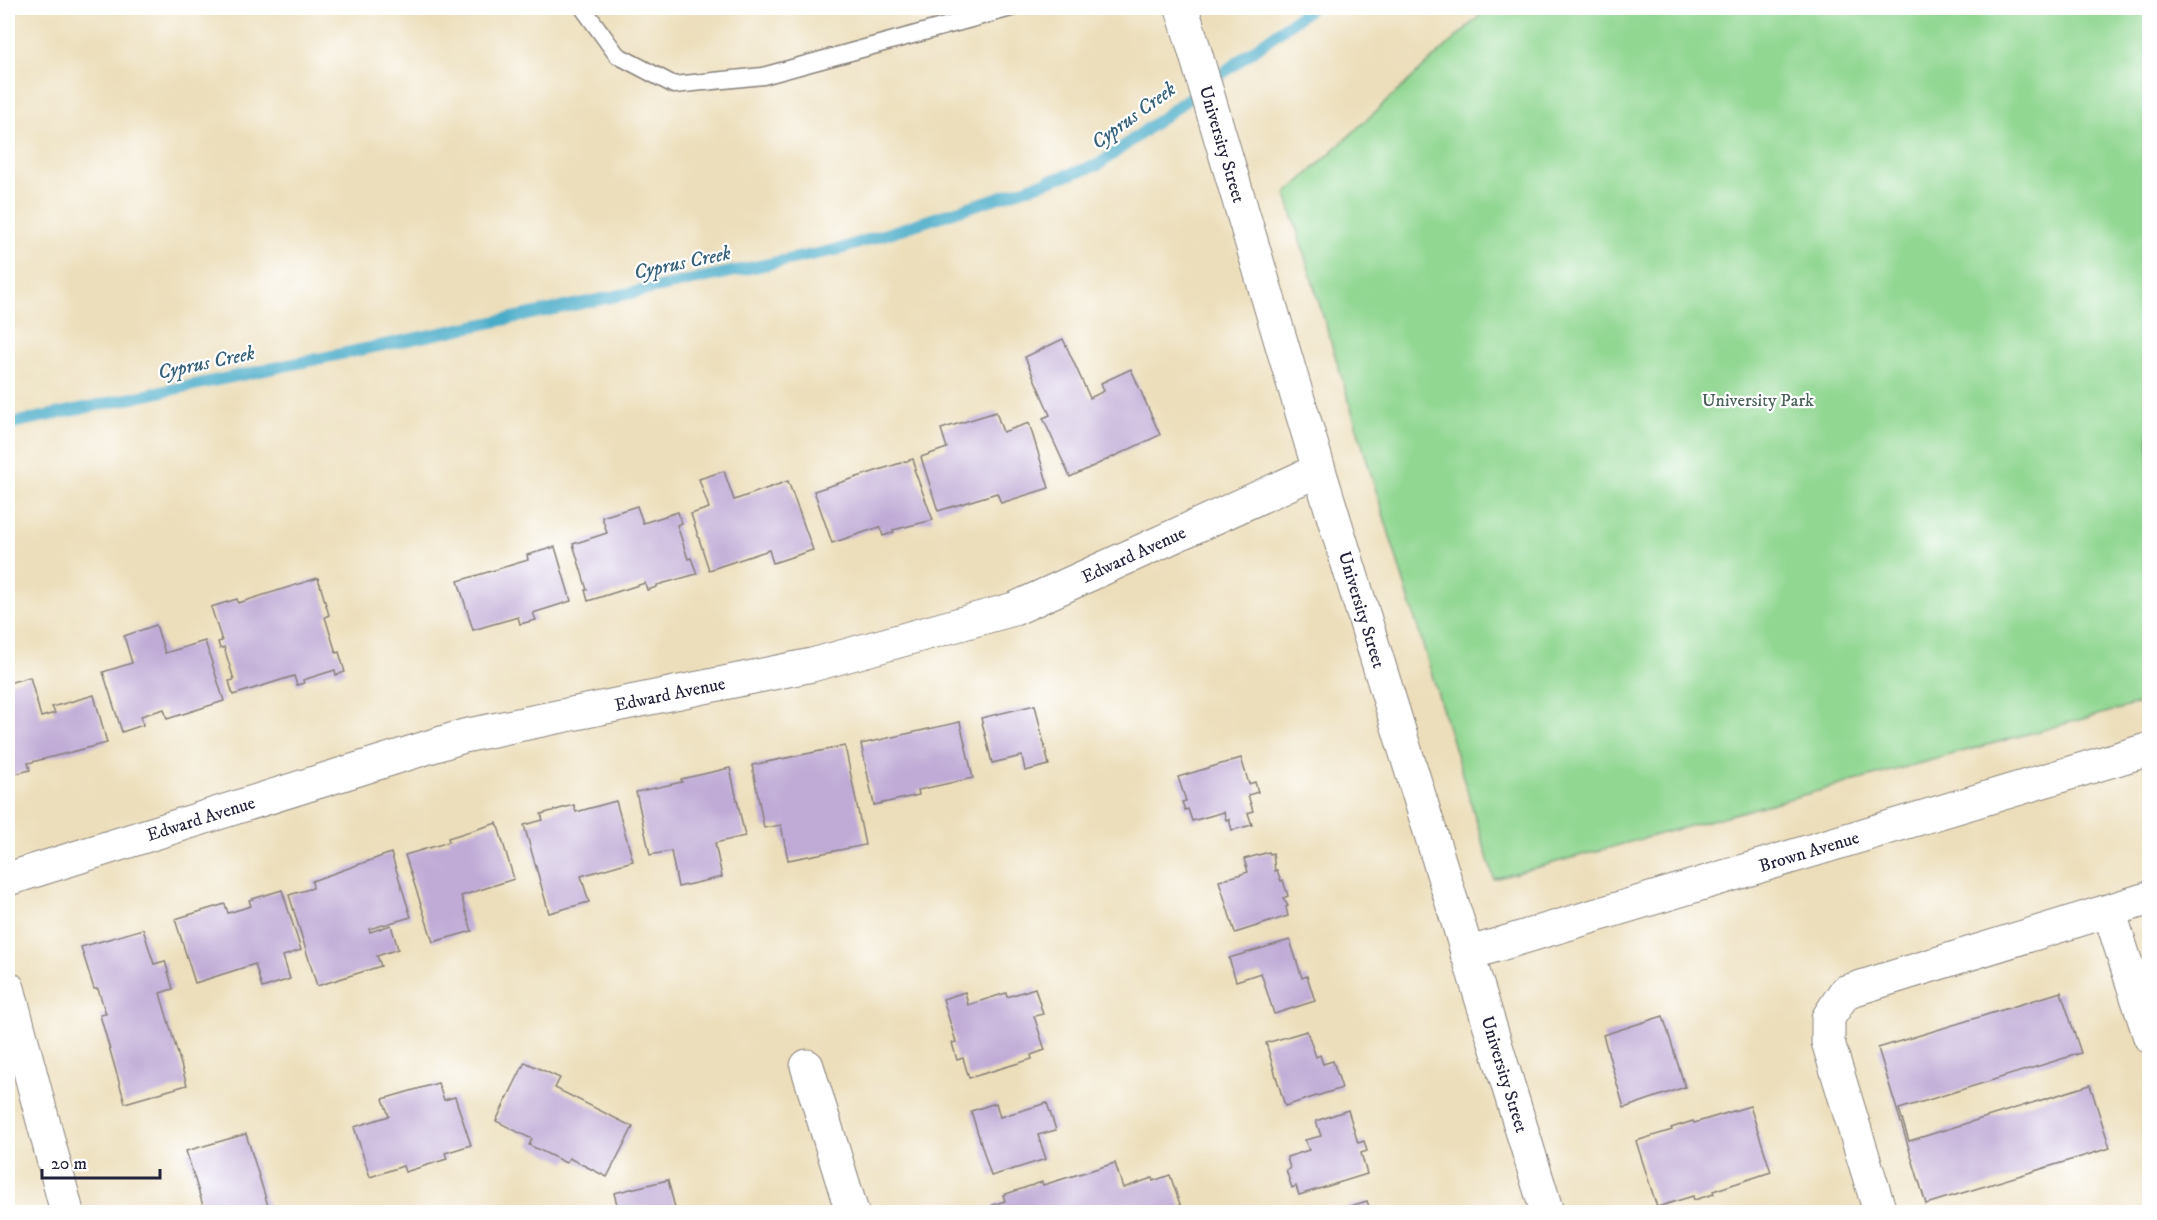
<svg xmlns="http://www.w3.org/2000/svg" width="2157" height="1220" viewBox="0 0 2157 1220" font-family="'IM FELL DW Pica',serif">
	<rect width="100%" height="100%" fill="#fff"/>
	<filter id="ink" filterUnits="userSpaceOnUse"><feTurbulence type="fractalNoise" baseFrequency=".0167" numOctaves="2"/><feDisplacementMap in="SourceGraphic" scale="12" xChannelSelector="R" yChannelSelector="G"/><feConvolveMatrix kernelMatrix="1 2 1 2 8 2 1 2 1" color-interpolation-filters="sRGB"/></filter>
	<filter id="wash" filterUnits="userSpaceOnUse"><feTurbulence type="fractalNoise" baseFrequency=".008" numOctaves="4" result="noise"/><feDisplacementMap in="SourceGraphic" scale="24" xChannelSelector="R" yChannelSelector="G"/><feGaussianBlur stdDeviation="1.35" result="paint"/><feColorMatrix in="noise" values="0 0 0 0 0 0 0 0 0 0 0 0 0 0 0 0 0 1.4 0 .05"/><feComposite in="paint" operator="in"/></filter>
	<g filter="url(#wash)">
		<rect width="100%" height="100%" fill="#ecdeba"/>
		<path fill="#91d792" stroke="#5a7c66" stroke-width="1.5" d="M1488 8H2149V701L1494 879 1286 194Z"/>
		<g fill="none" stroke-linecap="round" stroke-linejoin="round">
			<path stroke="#49acc8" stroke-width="12" d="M8 424 840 249 1098 165 1311 8"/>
		</g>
		<g id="blocks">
			<g fill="#c0abd6">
				<path d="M1063 339 1090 398 1104 391 1101 383 1131 369 1160 435 1070 477 1043 418 1050 415 1025 357Z"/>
				<path d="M996 412 1003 432 1029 423 1049 488 1001 503 997 493 938 511 921 457 947 448 941 429Z"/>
				<path d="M913 459 916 469H914L933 520 893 530 894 532 883 536 880 527 832 543 814 491Z"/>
				<path d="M724 471 734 500 788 481 813 550 773 563 769 550 709 570 691 514 709 508 699 479Z"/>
				<path d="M637 506 643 523 678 512 682 523 677 525 688 559 691 558 697 574 657 585V587L647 590 645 583 588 601 585 590H587L573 544 607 533 602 517Z"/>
				<path d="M555 547 571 601 533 613 536 620 520 624 518 617 473 630 458 581 528 560 527 555Z"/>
				<path d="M318 578 329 615 325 617 336 653 339 652 345 672 336 675 335 670 303 680 304 683 297 685 294 676 233 695 229 681 234 680 224 647 220 649 218 642 222 641 211 607 237 599 238 603Z"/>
				<path d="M156 625 165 653 205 641 224 701 167 719 164 709 141 716 143 725 122 732 103 672 132 663 124 636Z"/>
				<path d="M30 677 41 717 55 713 52 707 94 695 107 743 28 763 30 770 8 776V683Z"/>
				<path d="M1035 705 1049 765 1025 771 1022 756 992 763 981 718Z"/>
				<path d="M960 722 973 778 918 790 919 795 874 805 861 744Z"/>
				<path d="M845 746 865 845 788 860 781 825 764 828 752 765Z"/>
				<path d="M1241 758 1249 784 1255 782 1258 792 1248 795 1253 811 1248 813 1252 825 1232 830 1229 819 1226 820 1224 812 1192 821 1188 809 1185 810 1182 802 1186 801 1178 777Z"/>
				<path d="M730 768 745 836 715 843 722 877 678 887 671 851 650 855 636 792 682 782 681 779Z"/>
				<path d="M616 801 633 861 581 876 589 902 549 913 524 825 543 820 541 814 574 805 576 812Z"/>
				<path d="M497 823 514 879 461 896 472 931 433 942 405 855 449 842 448 838Z"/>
				<path d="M1269 852 1270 854 1273 853 1275 871 1277 870 1281 881 1283 880 1288 896 1283 898 1288 906 1286 907 1288 916 1235 933 1219 881 1248 872 1244 859Z"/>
				<path d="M391 853 411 917 369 929 370 932 391 925 398 949 377 956 381 966 317 986 289 895 313 888 312 881Z"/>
				<path d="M282 890 301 950 283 956 290 979 262 988 255 964 195 983 175 919 225 904 228 913 251 906 249 900Z"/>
				<path d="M143 929 154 964 165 961 173 989 160 993 187 1085 125 1103 100 1015 106 1014 98 989H94L81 947Z"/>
				<path d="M1290 940 1302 978 1307 976 1315 1001 1274 1014 1261 973 1236 981 1229 958Z"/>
				<path d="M1035 988 1043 1014 1034 1016 1045 1050 1031 1055 1032 1059 969 1078 963 1058 957 1060 952 1043 956 1042 943 999 965 992 968 1005 1006 993 1007 997Z"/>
				<path d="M2061 992 2081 1053 1899 1109 1909 1141 2090 1085 2110 1148 1926 1204 1878 1048Z"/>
				<path d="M1663 1016 1685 1087 1624 1108 1603 1035Z"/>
				<path d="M1307 1031 1316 1057 1320 1055 1323 1064 1333 1061 1342 1088 1285 1106 1266 1043Z"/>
				<path d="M525 1062 560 1078 555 1088 633 1127 607 1177 569 1158 566 1163 529 1145 532 1139 496 1121Z"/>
				<path d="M438 1083 444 1100 455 1097 471 1145 445 1153 447 1159 405 1172 403 1166 370 1177 354 1127 389 1116 383 1099Z"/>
				<path d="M996 1103 1000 1117 1047 1103 1056 1130 1038 1135 1046 1159 991 1176 971 1111Z"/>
				<path d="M1750 1106 1771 1172 1713 1191 1714 1194 1694 1200 1693 1196 1657 1207 1636 1141 1672 1130 1671 1128 1693 1121 1694 1123Z"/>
				<path d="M1348 1110 1358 1143 1364 1141 1367 1151 1361 1153 1367 1174 1299 1195 1296 1186 1292 1188 1286 1170 1290 1169 1287 1157 1309 1150 1305 1140 1321 1136 1316 1121Z"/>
				<path d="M246 1134 270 1212H205L186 1151Z"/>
				<path d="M1115 1163 1123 1188 1152 1178 1153 1181 1170 1175 1182 1210 1173 1212H995L992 1205 1005 1201 1003 1195 1042 1182 1043 1185Z"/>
				<path d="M668 1180 676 1212H619L614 1193Z"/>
				<path d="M1367 1201 1371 1212H1349L1347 1207Z"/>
			</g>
		</g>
	</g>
	<g filter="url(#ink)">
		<use href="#blocks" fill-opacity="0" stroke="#87807a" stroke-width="1.5"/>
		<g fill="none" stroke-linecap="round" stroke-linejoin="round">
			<g stroke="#87807a" stroke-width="19">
				<path id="service" d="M583 8 617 55 674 85 763 76 1011 8"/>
			</g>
			<g stroke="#87807a" stroke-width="35">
				<g id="minor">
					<path id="s1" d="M8 879 464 736 812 665 1014 609 1319 470"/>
					<path d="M2109 911 2150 1037"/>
					<path id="s2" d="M1467 954 2150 749"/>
					<path d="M8 988 67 1212"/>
					<path d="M807 1066 852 1212"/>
					<path d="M1880 1212 1828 1042V1018L1845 992 2150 898"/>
				</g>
			</g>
			<g stroke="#87807a" stroke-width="35">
				<g id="tertiary">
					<path id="s3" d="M1182 8 1319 470 1547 1212"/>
				</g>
			</g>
			<use href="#service" stroke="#fff" stroke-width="16"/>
			<use href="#minor" stroke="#fff" stroke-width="33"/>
			<use href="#tertiary" stroke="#fff" stroke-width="33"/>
		</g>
	</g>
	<g text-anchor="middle" stroke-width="4.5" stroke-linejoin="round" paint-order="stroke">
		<g font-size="18" fill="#22223b" stroke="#fff">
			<text dy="6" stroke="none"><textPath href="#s3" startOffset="142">University Street</textPath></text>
			<text dy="6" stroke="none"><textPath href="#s1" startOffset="1174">Edward Avenue</textPath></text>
			<text dy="6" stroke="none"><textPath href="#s3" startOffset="628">University Street</textPath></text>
			<text dy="6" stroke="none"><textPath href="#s1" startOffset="688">Edward Avenue</textPath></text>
			<text dy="6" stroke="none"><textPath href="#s1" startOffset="202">Edward Avenue</textPath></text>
			<text dy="6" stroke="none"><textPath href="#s2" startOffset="357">Brown Avenue</textPath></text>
			<text dy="6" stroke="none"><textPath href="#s3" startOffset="1114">University Street</textPath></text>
		</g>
		<g font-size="18" fill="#496159" stroke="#fff">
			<text x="1758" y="406">University Park</text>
		</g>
		<g font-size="20" font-style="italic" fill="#34607a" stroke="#fff">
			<text transform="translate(1133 115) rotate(-36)" y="7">Cyprus Creek</text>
			<text transform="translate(682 262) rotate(-12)" y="7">Cyprus Creek</text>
			<text transform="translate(206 362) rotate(-12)" y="7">Cyprus Creek</text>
		</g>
	</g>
	<rect width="2157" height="1220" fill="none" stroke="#fff" stroke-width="30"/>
	<path d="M42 1169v9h118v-9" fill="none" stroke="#22223b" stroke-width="3"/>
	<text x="51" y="1169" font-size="18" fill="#22223b" stroke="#ffffff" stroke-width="4.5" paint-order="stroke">20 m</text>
</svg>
